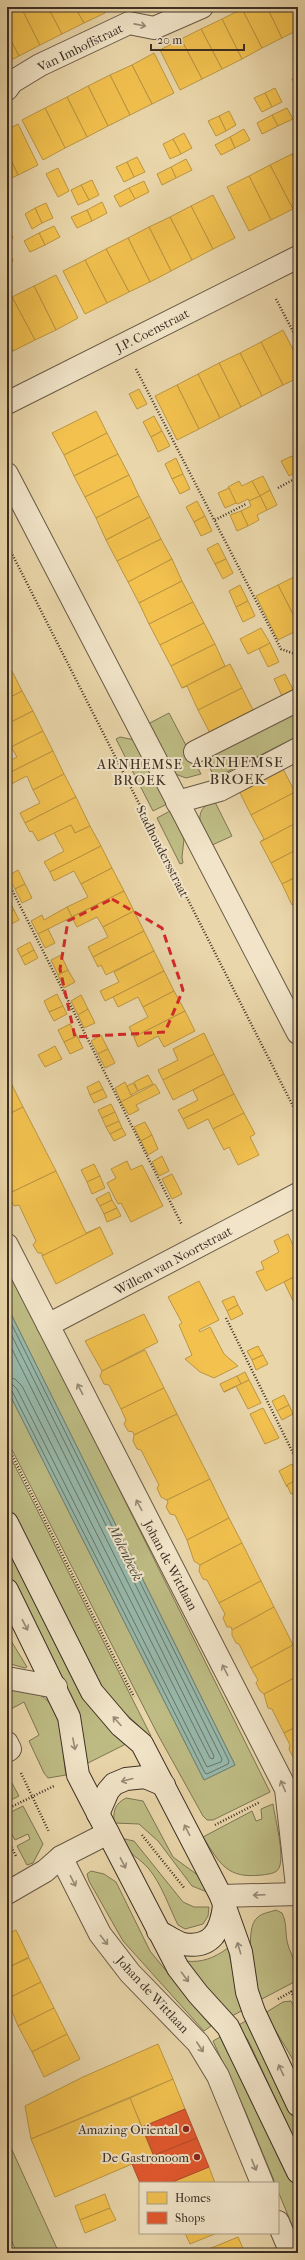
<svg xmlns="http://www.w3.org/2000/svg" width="305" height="2260" viewBox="0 0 305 2260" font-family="'IM FELL French Canon',serif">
	<rect width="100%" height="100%" fill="#e9d6aa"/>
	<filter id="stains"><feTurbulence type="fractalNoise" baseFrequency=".005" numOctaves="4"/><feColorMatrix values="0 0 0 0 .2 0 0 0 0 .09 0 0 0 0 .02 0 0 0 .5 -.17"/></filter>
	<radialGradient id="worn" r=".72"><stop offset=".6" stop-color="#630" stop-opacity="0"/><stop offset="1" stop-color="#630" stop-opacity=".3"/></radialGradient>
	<g fill="#bebc84" stroke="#7e7654">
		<path d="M298 707V736L215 778 203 755Z"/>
		<path d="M169 713 201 774 186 778 175 774 148 724Z"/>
		<path d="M120 737 135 740 167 804 153 811 116 739Z"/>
		<path d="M214 800 232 836 210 846C202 828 190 812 214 800Z"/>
		<path d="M170 811 184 839 182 857 183 863 180 864 157 818Z"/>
		<path d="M7 1264 270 1792 213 1820H207L203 1816 157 1733 7 1440V1389L204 1780 235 1765 7 1306Z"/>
		<path d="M7 1450 151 1736 147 1737 142 1729 104 1693 87 1665 7 1507Z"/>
		<path d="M7 1544 126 1744 86 1764 73 1703 7 1573Z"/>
		<path d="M7 1634 27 1667 25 1668 7 1663Z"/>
		<path d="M7 1684C17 1687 30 1689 40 1695 65 1709 61 1750 66 1775L48 1778 44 1773 29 1741 39 1735 24 1702 11 1709 7 1701Z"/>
		<path d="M7 1774 19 1796 7 1802Z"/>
		<path d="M126 1798 143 1801 173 1857 199 1876 207 1892 192 1886 158 1841 139 1824 114 1823C113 1810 115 1804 126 1798Z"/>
		<path d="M273 1804C275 1819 285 1855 279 1868 276 1874 268 1874 262 1875 227 1879 220 1864 203 1837L252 1811 256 1821 262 1819 261 1809Z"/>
		<path d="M23 1806 43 1844 33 1863 27 1865 17 1846 30 1839 28 1834 15 1840 7 1826V1814Z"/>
		<path d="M120 1838 134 1841 183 1902 194 1907H209L208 1916 203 1924 185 1929 178 1925C169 1907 162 1885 149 1869 138 1856 129 1856 120 1838Z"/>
		<path d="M91 1871 104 1874 116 1882 150 1951 211 2026 204 2031 123 1941 89 1881 87 1874Z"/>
		<path d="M276 1910 282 1913C287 1923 285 1930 287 1941 290 1955 298 1963 298 1980L260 2000C256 1983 242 1929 258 1917 262 1913 271 1912 276 1910Z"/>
		<path d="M228 1948 237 1991 245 2009 230 2017 185 1961C202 1963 214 1958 228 1948Z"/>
		<path d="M291 2001 298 2014V2068L265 2013 283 2002Z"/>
		<path d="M251 2018 298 2121V2147L248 2040 237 2026Z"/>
		<path d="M222 2036 298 2191V2240L278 2191V2183H275L246 2113 213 2041Z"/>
		<path d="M7 2139 59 2253H17L7 2231Z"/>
	</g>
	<path fill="#97b9ab" stroke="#738275" d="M7 1306 235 1765 204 1780 7 1389Z"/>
	<g fill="#f2c14e" stroke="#bc9542">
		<path d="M17 7H21L40 45 19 56 7 33V12Z"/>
		<path d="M21 7H48L62 34 40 45Z"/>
		<path d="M48 7H75L84 23 62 34Z"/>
		<path d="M75 7H103L105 13 84 23Z"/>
		<path d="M245 7H267L282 38 262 48 242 9Z"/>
		<path d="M267 7H293L298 16V30L282 38Z"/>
		<path d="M242 9 262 48 242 59 222 19Z"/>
		<path d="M222 19 242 59 222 69 201 29Z"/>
		<path d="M201 29 222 69 202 79 181 39Z"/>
		<path d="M7 33 19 56 7 62Z"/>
		<path d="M181 39 202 79 180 90 160 50Z"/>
		<path d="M154 53 174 93 152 104 132 65Z"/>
		<path d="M132 65 152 104 130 115 110 75Z"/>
		<path d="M110 75 130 115 108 126 88 86Z"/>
		<path d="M298 76V91L292 79Z"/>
		<path d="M88 86 108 126 87 137 67 97Z"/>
		<path d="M275 88 282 102 272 107 265 93Z"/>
		<path d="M265 93 272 107 262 112 254 98Z"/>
		<path d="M67 97 87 137 65 148 45 108Z"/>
		<path d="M45 108 65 148 43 160 22 120Z"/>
		<path d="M287 108 293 119 278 126 272 115Z"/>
		<path d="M229 111 236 125 226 131 219 116Z"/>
		<path d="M272 115 278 126 262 134 257 123Z"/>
		<path d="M219 116 226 131 216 136 208 121Z"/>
		<path d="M18 124 38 165 18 175 7 152V130Z"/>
		<path d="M244 129 250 140 235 148 230 137Z"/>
		<path d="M184 133 192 148 181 154 173 139Z"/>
		<path d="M230 137 235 148 221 155 215 145Z"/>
		<path d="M173 139 181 154 170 159 163 144Z"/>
		<path d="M298 151V167L292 154Z"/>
		<path d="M7 152 18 175 7 180Z"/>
		<path d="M292 154 298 167V206L293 209 270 165Z"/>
		<path d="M137 157 145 172 134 177 127 162Z"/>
		<path d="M186 159 192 170 176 178 171 167Z"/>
		<path d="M127 162 134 177 124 182 116 167Z"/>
		<path d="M270 165 293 209 271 220 249 176Z"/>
		<path d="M171 167 176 178 162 185 157 174Z"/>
		<path d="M58 168 69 191 58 197 46 174Z"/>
		<path d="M249 176 271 220 249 231 227 187Z"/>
		<path d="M92 180 99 195 89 200 81 185Z"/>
		<path d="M144 181 149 192 135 199 129 188Z"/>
		<path d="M81 185 89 200 78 205 71 190Z"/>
		<path d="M129 188 135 199 120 207 114 196Z"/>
		<path d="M213 195 235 238 213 249 191 206Z"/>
		<path d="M102 202 107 213 92 221 87 210Z"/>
		<path d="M46 203 53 218 42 223 35 208Z"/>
		<path d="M191 206 213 249 192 260 170 217Z"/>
		<path d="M35 208 42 223 32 229 25 214Z"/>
		<path d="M87 210 92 221 77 228 71 217Z"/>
		<path d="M170 217 192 260 171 271 149 227Z"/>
		<path d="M7 226 13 238 7 241Z"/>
		<path d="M54 226 60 237 45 245 39 233Z"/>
		<path d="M149 227 171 271 150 282 128 238Z"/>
		<path d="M39 233 45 245 30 252 24 241Z"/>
		<path d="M128 238 150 282 129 292 106 249Z"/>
		<path d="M106 249 129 292 107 303 85 260Z"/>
		<path d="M8 250 13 261 7 264V250Z"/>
		<path d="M85 260 107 303 85 314 63 271Z"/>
		<path d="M56 275 78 318 56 330 34 286Z"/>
		<path d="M34 286 56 330 35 340 12 297Z"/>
		<path d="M12 297 35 340 13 351 7 339V299Z"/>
		<path d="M283 330 298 359V378L283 385 261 342Z"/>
		<path d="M7 339 13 351 7 354Z"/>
		<path d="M261 342 283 385 262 396 240 353Z"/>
		<path d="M240 353 262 396 241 407 219 363Z"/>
		<path d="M219 363 241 407 220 418 198 374Z"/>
		<path d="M198 374 220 418 199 429 177 385Z"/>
		<path d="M177 385 199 429 177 440 155 396Z"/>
		<path d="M139 389 147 404 137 409 129 394Z"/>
		<path d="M96 411 107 433 64 455 52 433Z"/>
		<path d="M154 416 162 431 151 437 143 422Z"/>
		<path d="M162 431 170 446 158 452 151 437Z"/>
		<path d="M107 433 118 454 74 476 64 455Z"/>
		<path d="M118 454 129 475 85 497 74 476Z"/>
		<path d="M292 456 298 466V471L289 476 281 461Z"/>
		<path d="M176 458 183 474 172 479 165 464Z"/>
		<path d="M183 474 190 489 180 494 172 479Z"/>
		<path d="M129 475 139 496 96 518 85 497Z"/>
		<path d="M263 476 270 490 260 496 252 481Z"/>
		<path d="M239 481 242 486 252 481 260 496 249 501 248 499 238 504 236 503 228 487Z"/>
		<path d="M229 488 236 503 225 508 218 493Z"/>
		<path d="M270 490 277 505 267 510 260 496Z"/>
		<path d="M139 496 150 517 106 540 96 518Z"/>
		<path d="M260 496 267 510 257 515 259 520 248 526 241 511 251 506 249 501Z"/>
		<path d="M197 501 205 516 194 522 186 507Z"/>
		<path d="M241 511 248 526 237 531 230 515Z"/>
		<path d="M205 516 212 531 201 536 194 522Z"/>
		<path d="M150 517 161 539 117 561 106 540Z"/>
		<path d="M161 539 172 559 128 582 117 561Z"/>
		<path d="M218 543 226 559 215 564 207 549Z"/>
		<path d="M172 559 182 581 139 603 128 582Z"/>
		<path d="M226 559 233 573 223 579 215 564Z"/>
		<path d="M298 575V624L278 585Z"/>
		<path d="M182 581 193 602 149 624 139 603Z"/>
		<path d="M240 585 248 601 236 607 229 591Z"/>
		<path d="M278 585 298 624V630L278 640 256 596Z"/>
		<path d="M248 601 255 616 243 622 236 607Z"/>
		<path d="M193 602 204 623 160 645 149 624Z"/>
		<path d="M204 623 215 644 171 666 160 645Z"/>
		<path d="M261 628 270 643 248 654 240 639Z"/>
		<path d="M270 643 279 662 268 667 259 649Z"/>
		<path d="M215 644 225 666 182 688 171 666Z"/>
		<path d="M230 664 242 688 198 710 187 686 182 688Z"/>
		<path d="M12 671 22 691 7 699V674Z"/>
		<path d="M285 674 295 693 283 698 274 679Z"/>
		<path d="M242 688 255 714 212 737 198 710Z"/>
		<path d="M22 691 33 711 7 724V699Z"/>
		<path d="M33 711 43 731 11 747 7 739V724Z"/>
		<path d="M43 731 53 751 7 774V762L17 757 11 747Z"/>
		<path d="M53 751 64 774 33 790 27 776 7 786V774Z"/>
		<path d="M282 767 295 792 251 815 238 789Z"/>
		<path d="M64 774 76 797 25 823 20 813 40 803 33 790Z"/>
		<path d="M295 792 298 798V822L260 842 264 839 251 815Z"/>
		<path d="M76 797 90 826 75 833 71 825 38 841 32 831 30 832 25 823Z"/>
		<path d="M298 822V849L271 863 260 842Z"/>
		<path d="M71 825 75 833 90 826 101 846 50 872 44 862 64 851 54 833Z"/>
		<path d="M101 846 112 868 81 884 74 871 54 881 50 872Z"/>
		<path d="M298 849V876L282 884 271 863Z"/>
		<path d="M112 868 124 891 72 917 67 907 88 897 81 884Z"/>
		<path d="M18 870 25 884 15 889 8 876Z"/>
		<path d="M298 876V903L292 905 282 884Z"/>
		<path d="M25 884 32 898 22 903 15 889Z"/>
		<path d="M124 891 134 911 103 927 97 917 77 927 72 917Z"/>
		<path d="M7 900H9L14 910 7 913Z"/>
		<path d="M67 907 72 917 38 934 31 921 42 915 44 920Z"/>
		<path d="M14 910 19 920 7 926V913Z"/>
		<path d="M134 911 144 931 93 957 88 947 108 937 103 927Z"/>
		<path d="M48 929 55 943 45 948 38 934Z"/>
		<path d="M144 931 154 951 106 975 101 965 98 967 93 957Z"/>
		<path d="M30 942 34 950 21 957 17 949Z"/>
		<path d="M34 950 38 958 25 965 21 957Z"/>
		<path d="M154 951 164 971 105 1001 100 991 119 982 114 972Z"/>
		<path d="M61 955 68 970 58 975 51 960Z"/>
		<path d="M68 970 75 982 64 988 58 975Z"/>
		<path d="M164 971 174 991 143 1007 138 997 118 1007 113 997Z"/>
		<path d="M174 991 185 1011 134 1037 129 1027 148 1017 143 1007Z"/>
		<path d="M57 994 63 1006 49 1012 44 1001Z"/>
		<path d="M81 995 88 1009 78 1015 71 1001Z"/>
		<path d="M63 1006 67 1014 54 1021 49 1012Z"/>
		<path d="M88 1009 95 1023 84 1028 78 1015Z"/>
		<path d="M185 1011 195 1031 164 1047 158 1036 138 1047 134 1037Z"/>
		<path d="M70 1024 77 1036 64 1042 58 1030Z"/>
		<path d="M204 1033 214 1054 163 1080 158 1070 178 1060 173 1049Z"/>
		<path d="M101 1035 108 1049 98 1054 91 1041Z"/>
		<path d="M77 1036 83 1048 70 1054 64 1042Z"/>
		<path d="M55 1046 62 1059 45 1067 38 1055Z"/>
		<path d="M108 1049 115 1063 105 1068 98 1054Z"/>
		<path d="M214 1054 224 1074 173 1100 163 1080Z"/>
		<path d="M224 1074 234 1094 183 1119 178 1110 198 1100 193 1090Z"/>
		<path d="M7 1075 23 1107 7 1115Z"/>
		<path d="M148 1075 153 1084 138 1091 134 1082Z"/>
		<path d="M99 1081 103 1089 90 1095 87 1087Z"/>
		<path d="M125 1082 132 1096 121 1102 115 1088Z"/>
		<path d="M133 1083 138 1091 131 1095 127 1086Z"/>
		<path d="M155 1084 160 1093 136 1105 139 1110 129 1115 121 1102Z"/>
		<path d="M103 1089 107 1097 94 1103 90 1095Z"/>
		<path d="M234 1094 244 1113 213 1129 208 1119 188 1129 183 1119Z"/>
		<path d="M111 1104 115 1112 102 1118 98 1110Z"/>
		<path d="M23 1107 56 1171 12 1192 11 1189H7V1115Z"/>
		<path d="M115 1112 119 1121 106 1127 102 1118Z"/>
		<path d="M244 1113 255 1134 250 1137 259 1155 238 1165 229 1147 224 1150 213 1129Z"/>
		<path d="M119 1121 122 1128 110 1134 106 1127Z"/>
		<path d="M145 1122 152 1135 141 1141 134 1127Z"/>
		<path d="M122 1128 126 1135 114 1141 110 1134Z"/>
		<path d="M152 1135 158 1149 148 1155 141 1141Z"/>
		<path d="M162 1156 169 1171 159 1176 152 1162Z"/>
		<path d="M127 1161 131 1170 142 1165 163 1206 131 1222 121 1203 118 1204 107 1183 116 1178 111 1169Z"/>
		<path d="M94 1164 100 1176 87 1182 81 1170Z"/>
		<path d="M56 1171 86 1233 100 1227 42 1256V1253H38L33 1245 36 1241 19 1205 14 1206 9 1197 12 1192Z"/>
		<path d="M172 1174 182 1194 172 1199 162 1179Z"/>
		<path d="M100 1176 105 1188 92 1194 87 1182Z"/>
		<path d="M109 1192 112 1200 100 1206 96 1199Z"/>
		<path d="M112 1200 117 1208 104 1214 100 1206Z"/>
		<path d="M117 1208 121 1216 107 1222 104 1214Z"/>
		<path d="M100 1227 113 1254 56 1284 42 1256Z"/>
		<path d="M288 1234 293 1245 298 1243V1275L266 1291 256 1272 264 1269 261 1262 279 1252 274 1241Z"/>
		<path d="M298 1275V1306L296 1307 284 1282Z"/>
		<path d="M199 1281 219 1320 199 1330 200 1332 210 1327 224 1354 238 1366 214 1378 200 1372 185 1359 192 1355 179 1325 182 1323 168 1297Z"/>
		<path d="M234 1296 238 1305 227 1311 222 1301Z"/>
		<path d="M238 1305 243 1314 231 1320 227 1311Z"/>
		<path d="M144 1314 158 1342 102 1371 85 1341Z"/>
		<path d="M258 1346 263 1355 252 1360 247 1351Z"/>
		<path d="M145 1350 164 1388 121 1409 109 1385 104 1384 100 1376 102 1371Z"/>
		<path d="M263 1355 268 1364 256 1370 252 1360Z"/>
		<path d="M245 1372 249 1380 241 1384 237 1376Z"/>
		<path d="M237 1376 241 1384 224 1392 220 1384Z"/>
		<path d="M249 1380 261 1403 248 1409 236 1386 224 1392Z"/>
		<path d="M164 1388 177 1414 134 1435 133 1432 128 1431 124 1424 126 1420 121 1409Z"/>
		<path d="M284 1395 289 1405 277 1411 272 1401Z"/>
		<path d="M289 1405 293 1414 282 1420 277 1411Z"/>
		<path d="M263 1408 279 1438 265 1444 250 1414Z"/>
		<path d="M177 1414 210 1479 167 1500 161 1497 157 1488 159 1485 141 1450 137 1449 133 1441 134 1435Z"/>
		<path d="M292 1464 298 1479 287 1485V1487L279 1471Z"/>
		<path d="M210 1479 229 1518 187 1540 175 1515 170 1514 166 1507 168 1502 167 1500Z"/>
		<path d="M298 1479V1491L291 1494 287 1485Z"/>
		<path d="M229 1518 242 1543 200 1565 194 1561 187 1540Z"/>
		<path d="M242 1543 261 1581 219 1603 207 1580 203 1579 199 1571 200 1565Z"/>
		<path d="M261 1581 274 1607 232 1630 231 1627H227L223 1618 225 1614 219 1603Z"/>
		<path d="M274 1607 293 1645 251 1668 239 1644 236 1643 232 1635V1630Z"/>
		<path d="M293 1645 298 1655V1676L264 1694 260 1691 256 1683 258 1680 251 1668Z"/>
		<path d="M298 1676V1726L284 1733 272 1709 268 1708 264 1694Z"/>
		<path d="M298 1726V1758L296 1759 293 1757 289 1749 290 1745 284 1733Z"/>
		<path d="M16 1930 29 1957 7 1968V1934Z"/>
		<path d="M29 1958 41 1982 7 1999V1968Z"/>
		<path d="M41 1982 54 2008 18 2026 7 1999Z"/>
		<path d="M54 2008 67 2034 32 2052 18 2026Z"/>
		<path d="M67 2034 80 2059 44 2077 32 2052Z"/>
		<path d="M158 2044 173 2079 31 2139 25 2106 83 2077Z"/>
		<path d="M173 2079 185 2109 142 2127 130 2098Z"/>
		<path d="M130 2098 153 2155 55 2197 31 2139Z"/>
		<path d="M209 2167 215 2183H170Z"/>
		<path d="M105 2194 110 2208 80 2220 75 2206Z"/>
		<path d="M110 2208 116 2220 85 2233 80 2220Z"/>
		<path d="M185 2233H217L190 2244Z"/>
		<path d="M238 2237 245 2253H199Z"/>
	</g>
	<g fill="#e4572e" stroke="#b24b2b">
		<path d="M185 2109 197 2138 154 2156 142 2127Z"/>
		<path d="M197 2138 209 2167 170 2183H140L132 2164Z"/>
	</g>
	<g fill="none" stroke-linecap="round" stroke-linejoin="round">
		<g stroke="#6a7468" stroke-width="1">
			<path d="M7 1315 229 1761 228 1764 207 1774 205 1773 12 1391 7 1388"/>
			<path d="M7 1326 222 1759 221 1762 207 1767 17 1389 12 1384 7 1383"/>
			<path d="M7 1339 214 1756 213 1759 210 1758 22 1386 15 1379 7 1377"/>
		</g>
		<g stroke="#685946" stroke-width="24">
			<g id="pedestrian">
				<path d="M195 752 298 700"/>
				<path d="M177 802 220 790 298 749"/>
			</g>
		</g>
		<g stroke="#685946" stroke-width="24">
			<g id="minor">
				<path d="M7 89 12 82 40 65 129 23 154 28 202 7"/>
				<path d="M7 403 298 257"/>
				<path d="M7 474 298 1033"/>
				<path d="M7 1245 286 1789 298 1895"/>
				<path d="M48 1325 298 1194"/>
				<path d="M7 1678 56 1687"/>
				<path d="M7 1743 10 1749 7 1751"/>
				<path d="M61 1857 100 1934 130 1973 198 2043 218 2076 262 2183"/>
				<path d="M7 1893 45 1871 61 1857 108 1833"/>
				<path d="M221 1896 298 1894"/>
				<path d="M278 2222 291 2253"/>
			</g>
		</g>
		<g stroke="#3d2f25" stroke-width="24">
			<g id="secondary">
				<path d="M7 1523 92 1692 121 1726 142 1744 221 1896 241 1952 247 1992 254 2012 298 2105"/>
				<path d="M7 1590 69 1717 78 1775 108 1833 178 1968 198 1994 228 2027 298 2172"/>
				<path d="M98 1814 108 1791 114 1784 126 1779 145 1777 164 1785"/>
				<path d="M158 1931C166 1935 175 1942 183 1944 212 1949 221 1930 224 1906"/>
			</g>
		</g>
		<g stroke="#3d2f25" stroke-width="2.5" stroke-dasharray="1 2" stroke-linecap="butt">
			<path d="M276 299 298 341"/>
			<path d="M136 369 281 649 298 655"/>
			<path d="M278 488 298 477"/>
			<path d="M215 520 246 504"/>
			<path d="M7 544 298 1116"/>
			<path d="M7 880 182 1225"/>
			<path d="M226 1318 298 1463"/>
			<path d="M7 1445 134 1697"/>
			<path d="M21 1773 49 1832"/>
			<path d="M7 1809 54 1786"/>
			<path d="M215 1825 260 1802"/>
			<path d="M142 1835 185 1889"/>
			<path d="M7 1839 16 1856"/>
			<path d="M291 1991 298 2005"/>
			<path d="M278 1999 298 1988"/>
		</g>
		<use href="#pedestrian" stroke="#f1e4c8" stroke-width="22"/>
		<use href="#minor" stroke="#f1e4c8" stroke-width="22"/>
		<use href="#secondary" stroke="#f1e4c8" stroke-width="22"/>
	</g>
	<defs><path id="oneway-shaft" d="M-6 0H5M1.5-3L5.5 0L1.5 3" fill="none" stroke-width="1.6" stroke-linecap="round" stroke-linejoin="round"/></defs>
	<g stroke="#978a76">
		<use href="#oneway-shaft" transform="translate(140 25) rotate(11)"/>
		<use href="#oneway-shaft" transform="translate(80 1389) rotate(-117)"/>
		<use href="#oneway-shaft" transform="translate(139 1505) rotate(-118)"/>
		<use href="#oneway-shaft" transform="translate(25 1625) rotate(63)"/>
		<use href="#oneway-shaft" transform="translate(225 1670) rotate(-117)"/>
		<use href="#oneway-shaft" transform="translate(117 1721) rotate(-132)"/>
		<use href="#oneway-shaft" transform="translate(74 1744) rotate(79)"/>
		<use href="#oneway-shaft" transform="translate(127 1780) rotate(165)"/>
		<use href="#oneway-shaft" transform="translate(283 1786) rotate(-113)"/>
		<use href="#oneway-shaft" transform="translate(187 1830) rotate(-117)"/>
		<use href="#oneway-shaft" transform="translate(123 1863) rotate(63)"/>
		<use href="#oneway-shaft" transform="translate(73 1881) rotate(63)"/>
		<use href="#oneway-shaft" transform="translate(259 1895) rotate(178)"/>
		<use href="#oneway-shaft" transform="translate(104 1940) rotate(52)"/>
		<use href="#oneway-shaft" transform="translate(239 1948) rotate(-107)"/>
		<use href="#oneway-shaft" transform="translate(185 1977) rotate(53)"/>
		<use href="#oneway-shaft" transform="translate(200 2047) rotate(57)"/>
		<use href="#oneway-shaft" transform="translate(281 2070) rotate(-115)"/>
		<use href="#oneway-shaft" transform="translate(254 2165) rotate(68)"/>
	</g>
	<path fill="none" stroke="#d62828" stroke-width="3" stroke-dasharray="8 5" stroke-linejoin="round" d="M112 899 162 928 183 990 165 1032 75 1037 60 969 68 921Z"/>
	<g fill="#8f2418" stroke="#f1e4c8" stroke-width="1.5">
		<circle cx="186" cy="2129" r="4"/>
		<circle cx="197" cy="2157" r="4"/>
	</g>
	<g text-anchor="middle" stroke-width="4" stroke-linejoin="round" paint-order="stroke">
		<g font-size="13" fill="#3d2f25" stroke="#f1e4c8">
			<text transform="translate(80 47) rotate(-26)" y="5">Van Imhoffstraat</text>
			<text transform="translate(152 330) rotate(-27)" y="5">J.P. Coenstraat</text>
			<text transform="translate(163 851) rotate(63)" y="5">Stadhoudersstraat</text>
			<text transform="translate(173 1260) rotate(-28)" y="5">Willem van Noortstraat</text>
			<text transform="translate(171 1565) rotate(62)" y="5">Johan de Wittlaan</text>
			<text transform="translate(153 1994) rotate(47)" y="5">Johan de Wittlaan</text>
		</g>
		<g font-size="13" fill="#3d2f25" stroke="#f1e4c8" text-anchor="end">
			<text x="178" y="2134">Amazing Oriental</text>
			<text x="189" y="2162">De Gastronoom</text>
		</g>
		<g font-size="14" letter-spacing="1" fill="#3d2f25" stroke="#f1e4c8">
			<text x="140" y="769">ARNHEMSE<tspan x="140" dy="16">BROEK</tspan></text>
		</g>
		<g font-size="14" font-style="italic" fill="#4f4b40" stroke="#f1e4c8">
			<text transform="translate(126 1553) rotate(64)" y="5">Molenbeek</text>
		</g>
		<g font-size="15" letter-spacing="1" fill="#3d2f25" stroke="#f1e4c8">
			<text x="238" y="767">ARNHEMSE<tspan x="238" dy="17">BROEK</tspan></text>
		</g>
	</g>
	<rect width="305" height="2260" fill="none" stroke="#e9d6aa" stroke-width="24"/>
	<rect x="8" y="8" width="289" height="2244" fill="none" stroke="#3d2f25" stroke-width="2"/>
	<rect x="12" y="12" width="281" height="2236" fill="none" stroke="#3d2f25"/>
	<rect x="139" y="2182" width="140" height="52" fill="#f1e4c8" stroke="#a99c87"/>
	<rect x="147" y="2192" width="20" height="12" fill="#f2c14e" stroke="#a99c87"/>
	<text x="175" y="2202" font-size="12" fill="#3d2f25">Homes</text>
	<rect x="147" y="2212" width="20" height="12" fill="#e4572e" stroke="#a99c87"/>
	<text x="175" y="2222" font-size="12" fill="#3d2f25">Shops</text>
	<path d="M151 44v6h93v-6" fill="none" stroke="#3d2f25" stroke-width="2"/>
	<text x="157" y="44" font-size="12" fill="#3d2f25" stroke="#f1e4c8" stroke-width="3" paint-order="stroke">20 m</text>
	<rect width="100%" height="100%" filter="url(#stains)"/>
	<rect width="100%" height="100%" fill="url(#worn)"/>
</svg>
